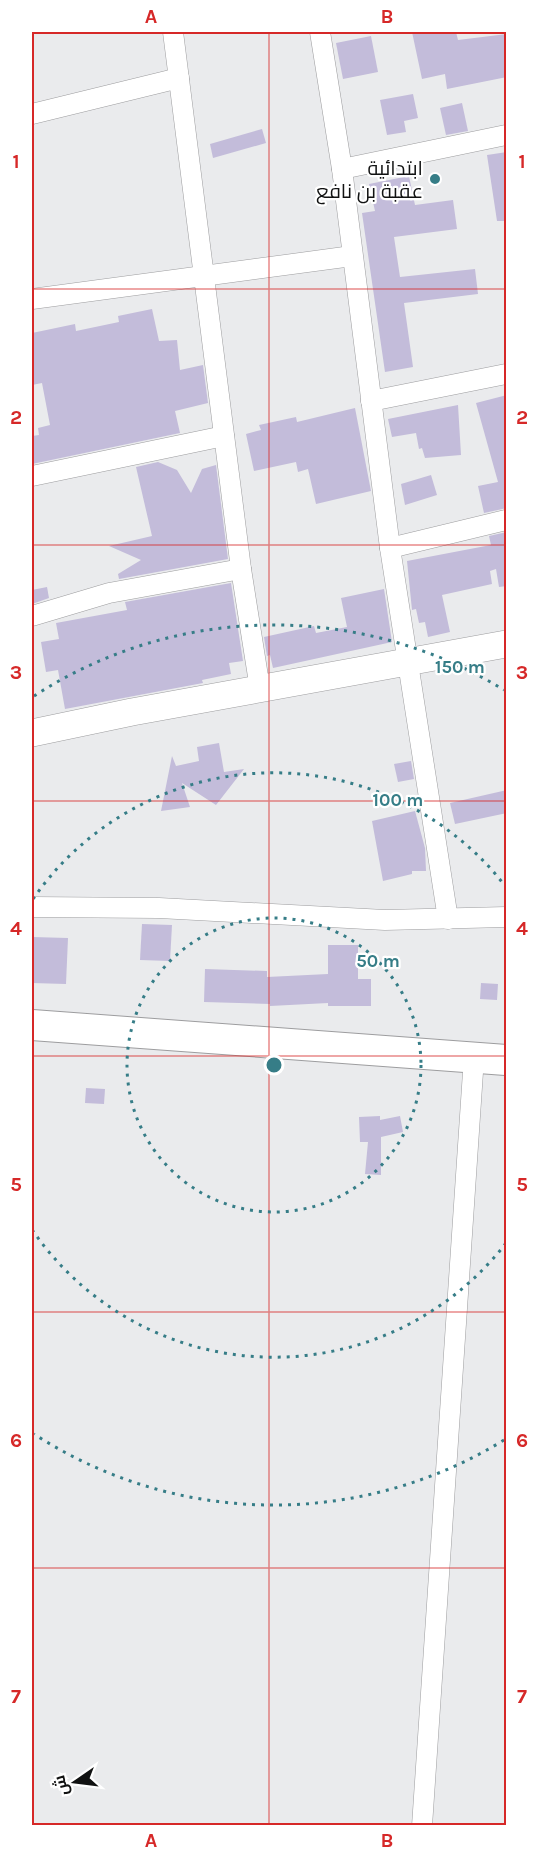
<svg xmlns="http://www.w3.org/2000/svg" width="538" height="1857" viewBox="0 0 538 1857" font-family="Karla,Cairo,sans-serif">
	<rect width="100%" height="100%" fill="#eaebed"/>
	<g fill="#c3bcda">
		<path d="M412 32H456L458 40 507 34V77L447 89 445 74 422 79Z"/>
		<path d="M371 36 378 72 343 79 336 43Z"/>
		<path d="M413 94 418 118 404 121 406 132 387 135 380 100Z"/>
		<path d="M462 103 468 131 446 135 440 108Z"/>
		<path d="M262 129 266 143 213 158 210 144Z"/>
		<path d="M507 152V221H497L487 155Z"/>
		<path d="M409 176 415 205 453 200 457 229 394 237 400 277 475 269 478 294 404 303 413 367 385 372 362 213 375 211 369 184Z"/>
		<path d="M152 309 159 341 177 340 180 370 203 365 208 403 175 411 180 433 32 464V436L39 435 38 428 50 425 42 383 32 385V333L75 324 76 331 119 322 118 316Z"/>
		<path d="M507 395V508L484 513 478 486 498 482 476 403Z"/>
		<path d="M458 405 461 455 425 458 422 448 419 449 416 433 392 437 388 419Z"/>
		<path d="M355 408 371 491 316 504 308 469 298 472 296 462 254 471 246 434 261 430 259 425 296 417 297 422Z"/>
		<path d="M158 462 177 470 191 493 202 469 216 465 228 559 119 579 118 574 141 560 109 546 152 536 136 467Z"/>
		<path d="M431 475 437 495 405 505 401 484Z"/>
		<path d="M507 532V586L499 587 496 569 490 571 492 584 442 595 450 632 428 637 425 622 419 623 416 609 412 610 407 561 491 545 489 536Z"/>
		<path d="M231 583 243 661 229 663 231 674 202 680 203 683 65 709 58 670 46 672 41 642 59 639 56 623 127 610 125 602Z"/>
		<path d="M47 587 49 598 32 604V590Z"/>
		<path d="M384 589 392 642 273 668 270 655 267 656 264 637 314 626 316 633 347 627 341 598Z"/>
		<path d="M219 743 224 772 244 769 216 805 182 783 190 807 161 811 172 756 176 766 199 761 197 747Z"/>
		<path d="M411 761 414 779 398 782 394 764Z"/>
		<path d="M507 790V813L455 824 450 803Z"/>
		<path d="M415 811 425 848 426 871H412V874L383 881 372 821Z"/>
		<path d="M142 924 172 925 170 961 140 960Z"/>
		<path d="M32 937 68 938 66 984 32 983Z"/>
		<path d="M328 945H358V979H371V1006H328V1003L270 1006V1004L204 1002 205 969 267 971V977L328 974Z"/>
		<path d="M481 983 498 984 497 1000 480 999Z"/>
		<path d="M86 1088 105 1089 104 1104 85 1103Z"/>
		<path d="M380 1116V1120L400 1116 403 1132 381 1137V1175L365 1174 368 1142H360L359 1117Z"/>
	</g>
	<g fill="none" stroke-linecap="round" stroke-linejoin="round">
		<g stroke="#9d9d9f" stroke-width="21">
			<g id="street">
				<path d="M173 32 241 569 260 689"/>
				<path d="M320 32 342 169 390 548 448 919"/>
				<path d="M32 114 179 78"/>
				<path d="M342 169 506 135"/>
				<path d="M32 299 352 256"/>
				<path d="M371 401 506 374"/>
				<path d="M32 476 224 436"/>
				<path d="M390 548 506 520"/>
				<path d="M32 616 109 593 241 569"/>
				<path d="M32 907 159 908 385 920 506 917"/>
				<path d="M422 1826 474 1057"/>
			</g>
		</g>
		<g stroke="#9d9d9f" stroke-width="28">
			<path id="secondary" d="M32 733 132 712 506 644"/>
		</g>
		<g stroke="#9d9d9f" stroke-width="32">
			<path id="primary" d="M32 1025 506 1060"/>
		</g>
		<use href="#street" stroke="#fff" stroke-width="20"/>
		<use href="#secondary" stroke="#fff" stroke-width="27"/>
		<use href="#primary" stroke="#fff" stroke-width="30"/>
	</g>
	<path fill="none" stroke="#d62828" stroke-width="1.5" stroke-opacity="0.55" d="M269 32V1826M32 289H506M32 545H506M32 801H506M32 1056H506M32 1312H506M32 1568H506"/>
	<g fill="none" stroke="#367d87" stroke-width="3" stroke-dasharray="3 6">
		<circle cx="274" cy="1065" r="147"/>
		<path d="M506 1243A293 293 0 0 1 33 1231M33 899A293 293 0 0 1 506 887"/>
		<path d="M504 1440A440 440 0 0 1 34 1434M34 696A440 440 0 0 1 504 690"/>
	</g>
	<circle fill="#367d87" stroke="#fff" stroke-width="2" cx="435" cy="179" r="6"/>
	<g text-anchor="middle" stroke-width="4.5" stroke-linejoin="round" paint-order="stroke">
		<g font-size="20" fill="#111212" stroke="#fff" text-anchor="end">
			<text x="423" y="175">ابتدائية<tspan x="423" dy="23">عقبة بن نافع</tspan></text>
		</g>
	</g>
	<circle cx="274" cy="1065" r="9" fill="#367d87" stroke="#fff" stroke-width="3"/>
	<g font-size="18" text-anchor="middle" font-weight="bold" fill="#367d87" stroke="#fff" stroke-width="4.5" stroke-linejoin="round" paint-order="stroke">
		<text x="460" y="673">150 m</text>
		<text x="398" y="806">100 m</text>
		<text x="378" y="967">50 m</text>
	</g>
	<rect width="538" height="1857" fill="none" stroke="#ffffff" stroke-width="66"/>
	<g transform="translate(75 1782) rotate(256)" stroke="#ffffff" stroke-width="4.5" paint-order="stroke">
	<path d="M0-4.5L10 22L0 15L-10 22Z" fill="#111212"/>
	<text y="-9" font-size="16" font-weight="bold" text-anchor="middle" fill="#111212">ش</text>
	</g>
	<rect x="33" y="33" width="472" height="1791" fill="none" stroke="#d62828" stroke-width="2"/>
	<g font-size="20" text-anchor="middle" font-weight="bold" fill="#d62828">
		<text x="151" y="23">A</text>
		<text x="387" y="23">B</text>
		<text x="16" y="168">1</text>
		<text x="522" y="168">1</text>
		<text x="16" y="424">2</text>
		<text x="522" y="424">2</text>
		<text x="16" y="679">3</text>
		<text x="522" y="679">3</text>
		<text x="16" y="935">4</text>
		<text x="522" y="935">4</text>
		<text x="16" y="1191">5</text>
		<text x="522" y="1191">5</text>
		<text x="16" y="1447">6</text>
		<text x="522" y="1447">6</text>
		<text x="16" y="1703">7</text>
		<text x="522" y="1703">7</text>
		<text x="151" y="1847">A</text>
		<text x="387" y="1847">B</text>
	</g>
</svg>
